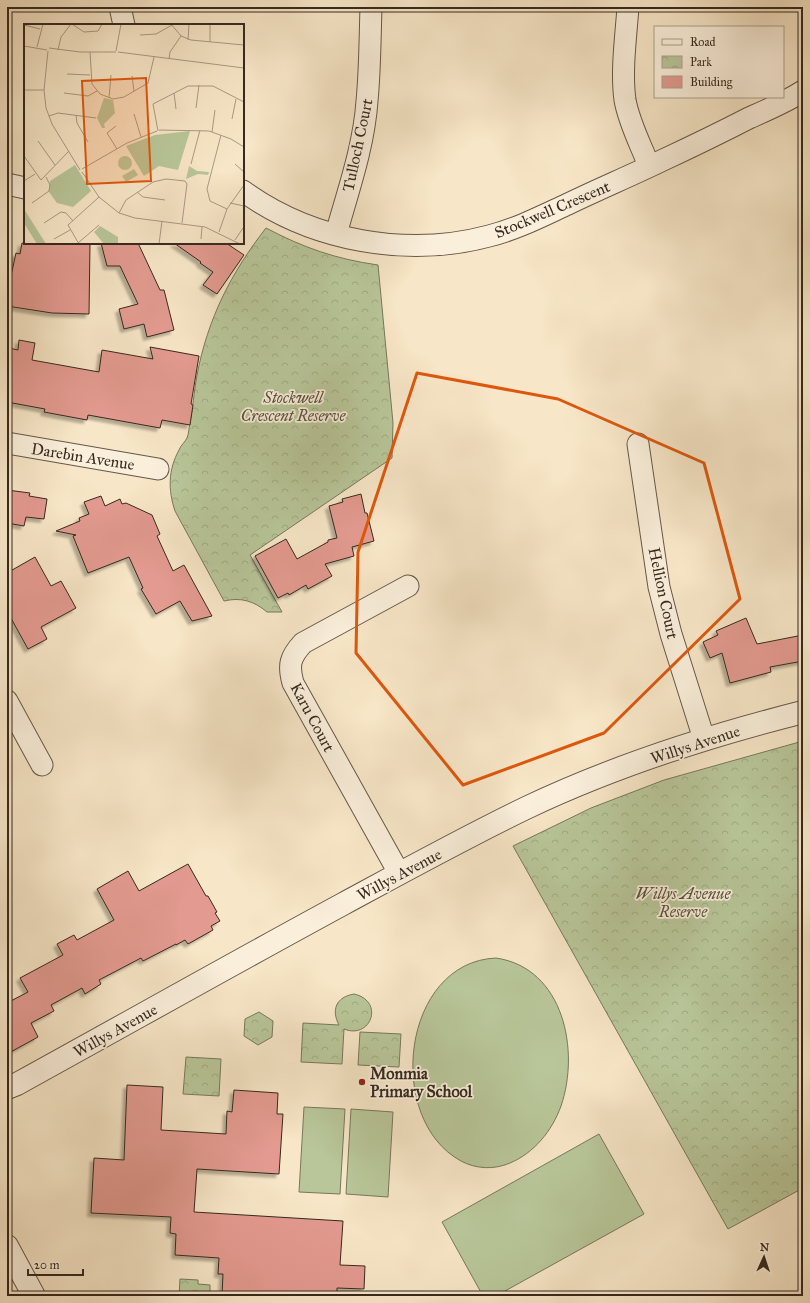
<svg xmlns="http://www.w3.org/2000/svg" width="810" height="1303" viewBox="0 0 810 1303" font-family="'IM FELL Great Primer',serif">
	<defs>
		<pattern id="park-crowns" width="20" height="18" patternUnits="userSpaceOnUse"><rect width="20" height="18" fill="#b8c699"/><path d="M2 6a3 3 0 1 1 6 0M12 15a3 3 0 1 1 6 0" fill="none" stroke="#9faa83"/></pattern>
		<filter id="shadow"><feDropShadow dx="-3.5" dy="3.5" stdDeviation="1" flood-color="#0004"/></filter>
	</defs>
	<rect width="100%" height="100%" fill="#f7e6c7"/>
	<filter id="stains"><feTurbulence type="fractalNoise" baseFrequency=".005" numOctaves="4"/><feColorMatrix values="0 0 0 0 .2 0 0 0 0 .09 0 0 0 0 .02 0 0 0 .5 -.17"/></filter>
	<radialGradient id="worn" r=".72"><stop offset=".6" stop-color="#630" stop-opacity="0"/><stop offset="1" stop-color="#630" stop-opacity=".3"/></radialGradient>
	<g fill="#b8c699" stroke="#77785c">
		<path d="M496 958C564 968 580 1051 561 1106 552 1131 534 1153 510 1163 494 1170 476 1169 461 1161 384 1119 402 962 496 958Z"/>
		<path d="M304 1107 345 1109 340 1194 299 1192Z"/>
		<path d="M351 1109 393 1112 388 1197 346 1194Z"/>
		<path d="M599 1134 644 1214 496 1296H483L442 1222Z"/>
	</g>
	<g fill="url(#park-crowns)" stroke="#77785c">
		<path d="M266 228C304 248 336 259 378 265L393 423 392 458 250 555 282 612H267C254 601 241 597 224 601L175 511C168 490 168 470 179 450 181 445 185 442 187 438 189 433 189 427 190 423 193 407 194 391 197 375 208 318 231 273 266 228Z"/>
		<path d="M803 741V1188L728 1229 513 846 591 808 664 780Z"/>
		<path d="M354 994C385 1001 371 1040 344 1029L342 1064 301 1062 303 1023 339 1025C331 1010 336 997 354 994Z"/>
		<path d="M259 1012 273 1021 272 1037 258 1045 244 1036 245 1019Z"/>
		<path d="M360 1032 401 1034 399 1067 358 1065Z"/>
		<path d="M186 1057 221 1059 219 1096 183 1094Z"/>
		<path d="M180 1279 198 1280V1284L210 1285V1296H179Z"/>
	</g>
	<g fill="#e39a90" stroke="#36291f" filter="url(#shadow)">
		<path d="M22 243H90L89 314 52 313 7 306V294L16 253 20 254Z"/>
		<path d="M101 243H138L160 290H164L174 330 147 337 144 324 124 329 119 309 138 304 120 266H107Z"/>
		<path d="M174 243H226L244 255 217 294 203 285 213 272 200 263 201 262Z"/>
		<path d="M19 340 35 343 32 360 99 372 102 350 153 359 150 347 199 356 191 404 193 405 190 425 162 420 160 428 88 415 87 420 44 412 45 409 7 402V360L9 348 18 350Z"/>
		<path d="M7 490 30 493 29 496 47 499 44 519 26 517 24 526 7 523Z"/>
		<path d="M361 494 365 513H367L374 541 352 547 354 556 325 564 332 576 308 589 306 585 289 595 288 593 278 598 255 556 286 539 297 559 328 542V540L337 538 329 506 343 502 342 499Z"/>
		<path d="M101 496 105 506 120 499 122 504 126 503 152 515 160 534 157 536 173 571 184 565 212 616 192 621 180 601 156 614 141 589 143 588 129 557 88 573 73 536 76 535 56 531 80 521 79 518 89 514 84 502Z"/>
		<path d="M35 557 51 586 61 581 76 608 41 627 47 639 28 649 7 611V573Z"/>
		<path d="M746 618 757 644 803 635V661L770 667 771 672 730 683 722 653 710 658 703 642 718 635 716 631Z"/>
		<path d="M188 864 206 896H208L217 912 215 913 220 921 211 926 213 930 188 944 185 940 176 945V944L143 961 141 958 99 980 101 984 85 994 82 988 51 1005 54 1011 31 1023 38 1037 7 1054V1003L28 992 20 978 63 955 57 944 74 935 77 940 114 920 97 889 128 871 139 891Z"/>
		<path d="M127 1085 163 1087 161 1130 226 1134 227 1111 232 1112 234 1090 278 1093 277 1114H283L279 1174 197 1169 194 1212 343 1221 340 1265 365 1266 364 1289 337 1288V1296L222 1295 223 1274H218L219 1258 175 1255 176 1234 170 1233 171 1217 91 1213 94 1158 124 1160Z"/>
	</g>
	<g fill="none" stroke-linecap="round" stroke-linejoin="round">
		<g stroke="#665849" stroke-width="23">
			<g id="minor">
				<path d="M120 7 124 25"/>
				<path d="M628 7C626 36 621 71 625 100 629 123 641 145 649 166"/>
				<path d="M7 184 25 188"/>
				<path d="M243 191C312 241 407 258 489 236 517 229 542 216 568 204 599 189 630 176 661 161 691 147 720 133 749 118 767 110 786 102 803 91"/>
				<path d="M336 234C348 191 364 146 367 101 370 70 370 38 371 7"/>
				<path d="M7 443 158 469"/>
				<path d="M638 444 659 587 671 634 704 739"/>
				<path d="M7 701 42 765"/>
				<path d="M399 873 293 683C288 665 290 657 303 643L408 586"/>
			</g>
		</g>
		<g stroke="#665849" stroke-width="24">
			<g id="tertiary">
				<path d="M7 1088 17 1084C126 1024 234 963 343 904 404 871 464 838 526 808 614 766 708 736 803 712"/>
				<path d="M7 1246 34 1296"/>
			</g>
		</g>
		<use href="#minor" stroke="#faefdb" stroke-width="21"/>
		<use href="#tertiary" stroke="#faefdb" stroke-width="22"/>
	</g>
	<path fill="none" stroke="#df570d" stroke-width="3" stroke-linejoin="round" d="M417 373 558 399 704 463 740 599 604 733 463 785 356 653 358 552Z"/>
	<circle fill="#8f2418" stroke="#faefdb" stroke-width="1.5" cx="362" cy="1082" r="4"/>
	<g text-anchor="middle" stroke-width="3.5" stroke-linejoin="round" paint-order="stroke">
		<g font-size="16" fill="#36291f" stroke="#faefdb">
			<text transform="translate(357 145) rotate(-78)" y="6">Tulloch Court</text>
			<text transform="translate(552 209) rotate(-23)" y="6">Stockwell Crescent</text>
			<text transform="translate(83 456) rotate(9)" y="6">Darebin Avenue</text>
			<text transform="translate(664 593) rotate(78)" y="6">Hellion Court</text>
			<text transform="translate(313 717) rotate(62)" y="6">Karu Court</text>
			<text transform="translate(695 744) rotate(-18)" y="6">Willys Avenue</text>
			<text transform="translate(399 874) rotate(-28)" y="6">Willys Avenue</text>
			<text transform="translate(115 1030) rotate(-29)" y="6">Willys Avenue</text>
		</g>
		<g font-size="16" font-style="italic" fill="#56503e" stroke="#faefdb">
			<text x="293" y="403">Stockwell<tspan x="293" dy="18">Crescent Reserve</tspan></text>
			<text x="683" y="899">Willys Avenue<tspan x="683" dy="18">Reserve</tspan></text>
		</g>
		<g font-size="16" font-weight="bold" fill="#36291f" stroke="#faefdb" text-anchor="start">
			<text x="370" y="1079">Monmia<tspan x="370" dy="18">Primary School</tspan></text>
		</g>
	</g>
	<g transform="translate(24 24)">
		<rect width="220" height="220" fill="#f7e6c7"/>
		<path d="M94 139a7 7 0 1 1 14 0a7 7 0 1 1-14 0ZM110 145 114 151 102 158 98 152ZM0 185 17 212 22 220H13L0 199Z" fill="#b8c699"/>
		<path d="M80 74 89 76 91 89 80 100 81 104H78L73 94ZM166 107 154 146 135 142 120 152 102 122 131 111ZM51 141 67 167 49 183 33 179 25 168 26 157ZM165 142 173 147 185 148 184 151 174 150 162 155ZM76 202 94 213V220H80L70 208Z" fill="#b8c699"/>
		<path fill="none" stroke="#aa9a84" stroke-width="1" d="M48 0 60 8 74 7 78 0M147 0 157 12 167 16 220 21M186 0V18M0 1 16 5M116 11 132 10 148 1M164 16 165 0M0 22 23 26M13 23 19 0M25 24 56 28H92M34 26 37 13 47 0M24 27 20 66 22 84 28 100 56 146M92 27 97 0M66 28 68 60 76 70 89 75 100 73 124 59 130 33M94 28 220 44M145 35 146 28 157 12M43 50 66 51M108 52 110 67M0 66H20M40 69 64 72 73 67M150 69 152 85M85 74 87 51M172 84 175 61M110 90 117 113M52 91 53 99 64 118M25 92 34 89 72 94M208 95 212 75M92 102 83 109 93 125M135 106 185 107 207 115 220 123M134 107 129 80 164 62H189L220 78M188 108 191 86M197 111 183 165 186 177 203 185M14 117 31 141M0 132 17 156 45 127M167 140 176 106M211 140 220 148M58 145 103 119 133 107M58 148 75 173 95 189 111 194 181 203 216 220M0 157 11 150M113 168 119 173 141 176M8 179 25 167 26 161 22 153M206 179 220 182M95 189 102 176 129 158 142 155 161 157 163 160 158 199M20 199 37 188 42 189 49 197M195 208 203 185 220 161M30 215 46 206M177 215 178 203M211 216 219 204M54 219 75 201M55 220 44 201 75 173M135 220 138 197"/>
		<path fill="#df570d" fill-opacity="0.15" stroke="#df570d" stroke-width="2" d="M122 54 127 157 63 160 58 57Z"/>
		<rect width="220" height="220" fill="none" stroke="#36291f" stroke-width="2"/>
	</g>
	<rect width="810" height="1303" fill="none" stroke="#f7e6c7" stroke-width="24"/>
	<rect x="8" y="8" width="794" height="1287" fill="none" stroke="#36291f" stroke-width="2"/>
	<rect x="12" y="12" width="786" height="1279" fill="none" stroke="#36291f"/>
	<rect x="654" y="26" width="130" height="72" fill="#faefdb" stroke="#aca090"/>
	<rect x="662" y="39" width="20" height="6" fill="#faefdb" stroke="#aca090"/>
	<text x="690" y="46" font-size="12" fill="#36291f">Road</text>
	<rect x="662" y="56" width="20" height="12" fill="url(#park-crowns)" stroke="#aca090"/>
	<text x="690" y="66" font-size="12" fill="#36291f">Park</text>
	<rect x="662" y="76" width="20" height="12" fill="#e39a90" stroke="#aca090"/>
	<text x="690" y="86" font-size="12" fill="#36291f">Building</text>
	<g transform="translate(764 1257) rotate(3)" stroke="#faefdb" stroke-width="3" paint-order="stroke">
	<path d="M0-3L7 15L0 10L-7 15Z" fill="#36291f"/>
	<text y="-6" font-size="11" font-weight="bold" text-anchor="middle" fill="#36291f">N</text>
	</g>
	<path d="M28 1269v6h55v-6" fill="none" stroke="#36291f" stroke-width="2"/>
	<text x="34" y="1269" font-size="12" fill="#36291f" stroke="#faefdb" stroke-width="3" paint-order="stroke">20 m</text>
	<rect width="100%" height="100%" filter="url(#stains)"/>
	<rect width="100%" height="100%" fill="url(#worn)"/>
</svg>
